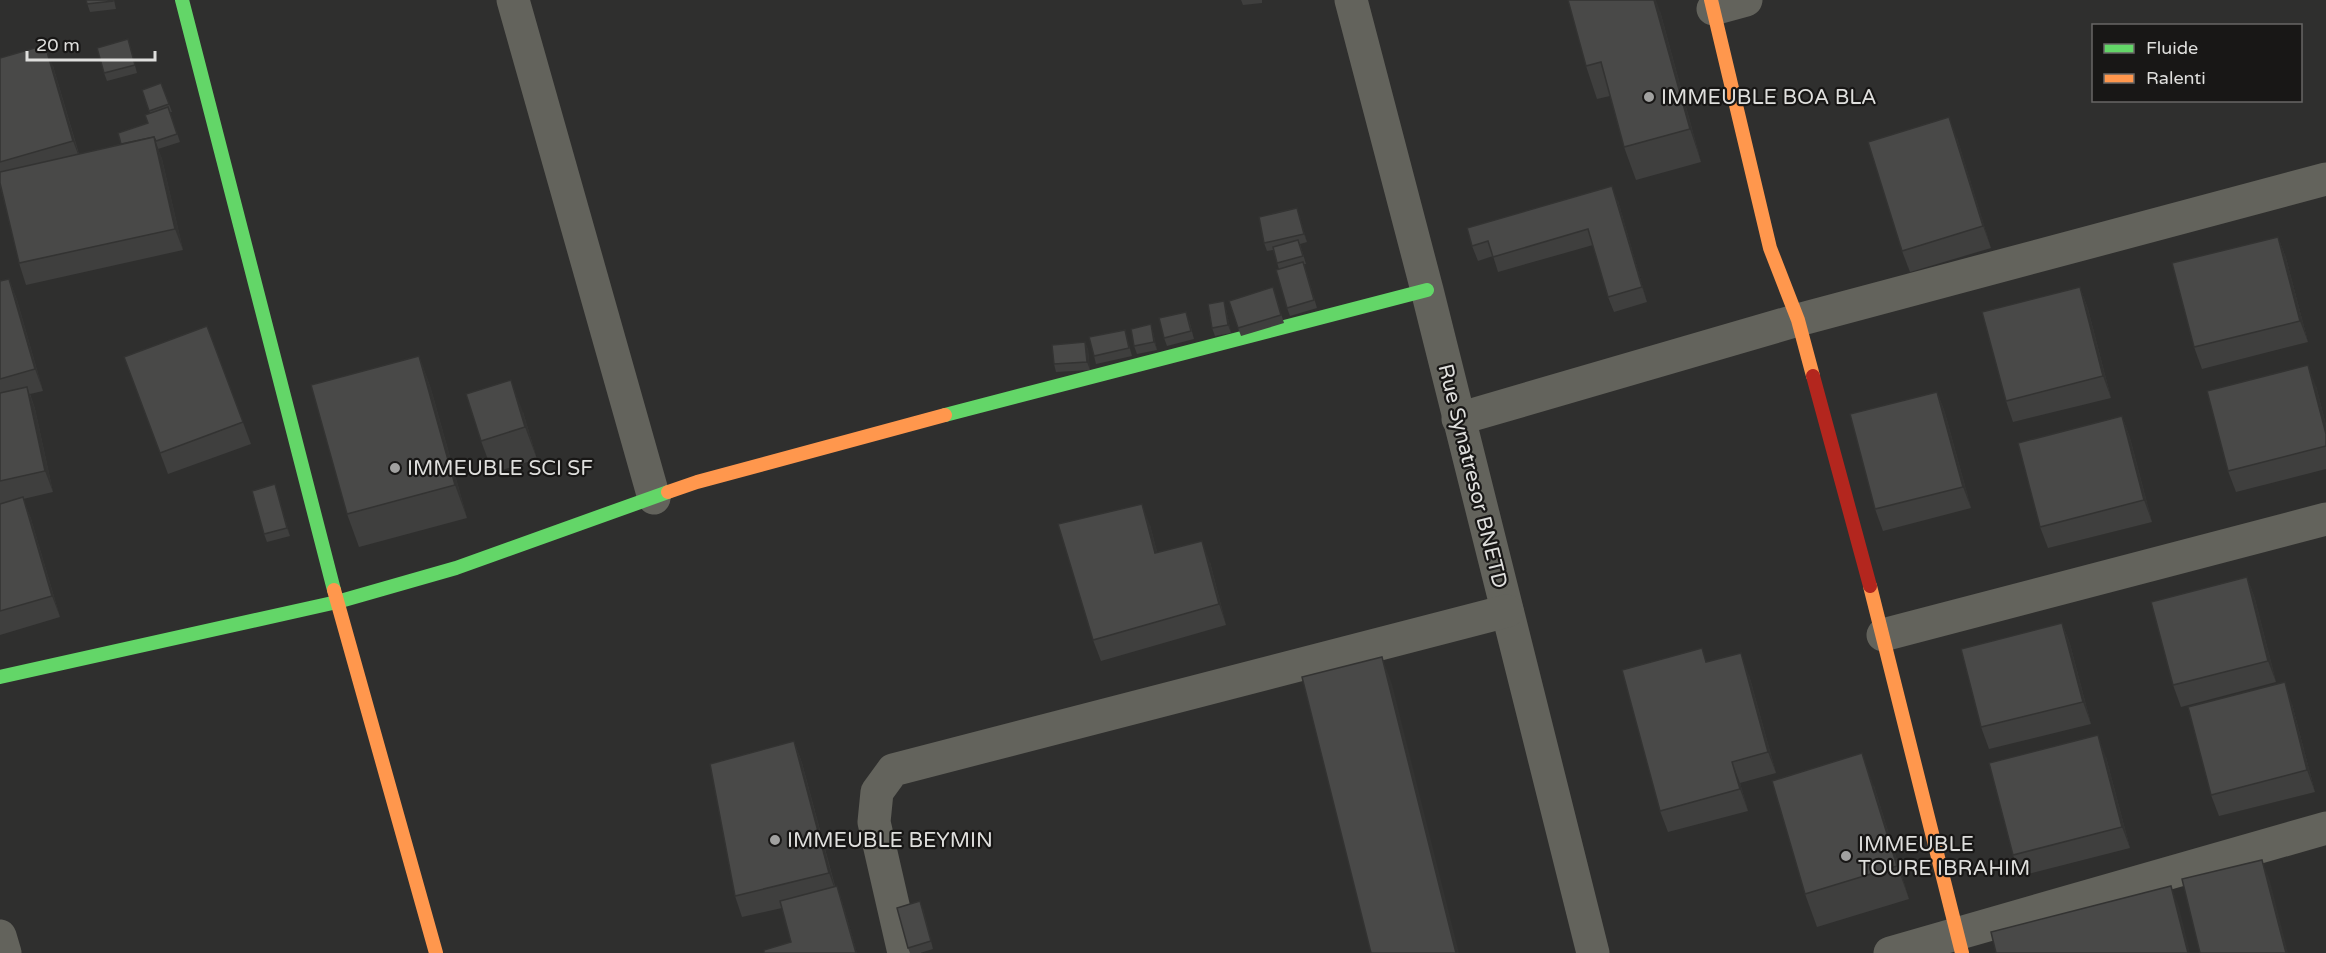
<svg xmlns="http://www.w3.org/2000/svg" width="2326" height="953" viewBox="0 0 2326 953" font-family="'Varela Round',sans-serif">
	<rect width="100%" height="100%" fill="#2f2f2e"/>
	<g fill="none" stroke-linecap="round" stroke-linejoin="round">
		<g stroke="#63635c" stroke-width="33">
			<path d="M513 0 654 498"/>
			<path d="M1351 0 1427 290 1593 953"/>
			<path d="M1713 9 1746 0"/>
			<path d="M1458 419 1798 320 2326 179"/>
			<path d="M1883 635 2326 519"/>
			<path d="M0 936 5 953"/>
			<path d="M904 953 874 822 877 792 893 770 1507 611"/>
			<path d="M1890 953 2326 828"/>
		</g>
		<g stroke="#63d668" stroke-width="14">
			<path d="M182 0 334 590"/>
			<path d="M945 415 1427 290"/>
			<path d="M0 677 337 602 456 568 668 492"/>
		</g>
		<g stroke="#ff974d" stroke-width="14">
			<path d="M1711 0 1770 248 1798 320 1813 376"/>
			<path d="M668 492 697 482 945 415"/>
			<path d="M1870 586 1962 953"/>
			<path d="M334 590 436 953"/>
		</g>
		<path stroke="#b3261e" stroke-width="14" d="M1813 376 1870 586"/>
	</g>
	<g fill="#3f3f3e">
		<path d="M86 0H114L116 9 90 12Z"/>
		<path d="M1241 0H1262V3L1243 5Z"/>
		<path d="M1660 11 1701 162 1636 180 1624 147 1610 96 1597 99 1586 66Z"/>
		<path d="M130 47 137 73 107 81 104 73Z"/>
		<path d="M0 58 53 66 79 154 121 144 148 123 150 113 142 90 161 83 172 112H170L180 142 158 149 162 159 183 250 26 285 19 263 0 185Z"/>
		<path d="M1957 138 1991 248 1910 272 1902 251Z"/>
		<path d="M1618 201 1647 302 1614 312 1608 297 1593 245 1498 272 1493 256 1478 261 1472 246Z"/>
		<path d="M1297 208 1307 242 1300 244 1306 264H1304L1317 308 1290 316 1287 308 1279 269 1273 250 1267 251 1264 243Z"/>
		<path d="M2278 237 2286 258 2308 342 2202 369 2194 347Z"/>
		<path d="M9 279 17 300 43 391 30 394 35 409 53 492 23 499 31 519 60 617 0 635V281Z"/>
		<path d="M1273 287 1284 323 1241 336 1238 328Z"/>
		<path d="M2080 287 2088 309 2111 398 2013 422 2006 401Z"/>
		<path d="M1226 309 1231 333 1215 336 1212 328Z"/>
		<path d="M1189 320 1194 339 1167 346 1164 338Z"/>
		<path d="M207 326 251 444 168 474 124 357Z"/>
		<path d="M1153 332 1157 350 1137 354 1134 346Z"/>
		<path d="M1127 338 1132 356 1096 364 1094 356Z"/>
		<path d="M1085 342 1088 350 1090 370 1056 372 1054 364Z"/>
		<path d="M419 356 431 389 467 518 359 547 347 514Z"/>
		<path d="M2316 386 2326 425V469L2236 492 2228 471Z"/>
		<path d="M1937 392 1945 413 1971 508 1883 531 1875 509Z"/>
		<path d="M523 412 537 459 493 473 481 441Z"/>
		<path d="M2122 416 2130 438 2152 522 2048 548 2040 527Z"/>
		<path d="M275 484 290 536 267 542 264 534Z"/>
		<path d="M1150 525 1157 552 1210 562 1226 625 1101 661 1093 640Z"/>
		<path d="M2247 577 2255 599 2276 682 2181 707 2173 685Z"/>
		<path d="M2062 623 2070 644 2091 724 1989 749 1981 727Z"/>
		<path d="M1707 662 1749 675 1776 773 1740 783 1748 811 1668 832 1660 811Z"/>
		<path d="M2292 704 2315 792 2219 816 2211 795Z"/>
		<path d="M794 741 802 763 835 886 842 901 857 953H764L791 942 782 908 742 917 735 896Z"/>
		<path d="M2106 757 2130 848 2020 876 2013 855Z"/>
		<path d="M1874 786 1909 899 1817 927 1805 894Z"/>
		<path d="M923 909 933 949 920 953H910L908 948Z"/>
	</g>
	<g fill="#333332">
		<path d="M1654 0H1656L1660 11 1701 162 1690 129Z"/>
		<path d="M45 45 53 66 81 162 73 141Z"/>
		<path d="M1949 117 1957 138 1991 248 1983 226Z"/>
		<path d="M154 137 162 159 183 250 175 229Z"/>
		<path d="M1612 186 1618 201 1647 302 1642 287Z"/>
		<path d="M1297 208 1300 216 1307 242 1304 234Z"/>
		<path d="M2278 237 2286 258 2308 342 2300 321Z"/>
		<path d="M9 279 17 300 43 391 35 369Z"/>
		<path d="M2080 287 2088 309 2111 398 2103 376Z"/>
		<path d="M1224 301 1226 309 1231 333 1228 325Z"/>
		<path d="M1151 324 1153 332 1157 350 1154 342Z"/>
		<path d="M1085 342 1088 350 1090 370 1087 362Z"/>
		<path d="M419 356 431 389 467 518 455 485Z"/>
		<path d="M2308 365 2316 386 2326 425V434Z"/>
		<path d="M511 380 523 412 537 459 525 427Z"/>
		<path d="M27 387 35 409 53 492 45 471Z"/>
		<path d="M1937 392 1945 413 1971 508 1963 487Z"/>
		<path d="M2122 416 2130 438 2152 522 2144 500Z"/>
		<path d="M275 484 278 492 290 536 287 528Z"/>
		<path d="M23 497 31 519 60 617 52 596Z"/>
		<path d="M1142 504 1150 525 1163 574 1155 553Z"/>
		<path d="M1202 541 1210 562 1226 625 1219 604Z"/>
		<path d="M2247 577 2255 599 2276 682 2268 661Z"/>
		<path d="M2062 623 2070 644 2091 724 2083 702Z"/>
		<path d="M1741 653 1749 675 1776 773 1768 752Z"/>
		<path d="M1382 657 1392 684 1459 953H1456Z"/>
		<path d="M2285 682 2292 704 2315 792 2307 770Z"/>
		<path d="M2098 735 2106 757 2130 848 2122 827Z"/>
		<path d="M794 741 802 763 837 895 829 873Z"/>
		<path d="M1862 753 1874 786 1909 899 1897 866Z"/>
		<path d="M1732 762 1740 783 1748 811 1740 789Z"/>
		<path d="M2262 860 2270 881 2288 953H2286Z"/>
		<path d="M837 886 842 901 857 953H856Z"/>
		<path d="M2171 886 2179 907 2190 953H2188Z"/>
	</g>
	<g fill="#494948" stroke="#333332" stroke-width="1.5">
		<path d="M86 0H113V1L87 4Z"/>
		<path d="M1568 0H1654L1690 129 1624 147 1601 62 1586 66Z"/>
		<path d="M128 39 135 65 104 73 97 48Z"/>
		<path d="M45 45 73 141 0 162V58Z"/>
		<path d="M161 83 169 104 149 111 142 90Z"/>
		<path d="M168 107 177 134 156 141 154 137 121 144 118 133 148 123 145 115Z"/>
		<path d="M1949 117 1983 226 1902 251 1868 142Z"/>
		<path d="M154 137 175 229 19 263 0 183V172Z"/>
		<path d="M1612 186 1642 287 1608 297 1588 229 1493 257 1488 241 1472 246 1467 228Z"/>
		<path d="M1297 208 1304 234 1264 243 1259 217Z"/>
		<path d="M2278 237 2300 321 2194 347 2172 263Z"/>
		<path d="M1298 240 1303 256 1277 263 1273 247Z"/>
		<path d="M1303 262 1314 300 1287 308 1276 270Z"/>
		<path d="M9 279 35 369 0 379V281Z"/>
		<path d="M1273 287 1281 315 1238 328 1229 301Z"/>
		<path d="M2080 287 2103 376 2006 401 1982 312Z"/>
		<path d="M1224 301 1228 325 1212 328 1208 304Z"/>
		<path d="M1186 312 1191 331 1164 338 1159 318Z"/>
		<path d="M1151 324 1154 342 1134 346 1131 329Z"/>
		<path d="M207 326 243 422 160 453 124 357Z"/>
		<path d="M1125 330 1129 348 1094 356 1089 337Z"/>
		<path d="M1085 342 1087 362 1054 364 1052 345Z"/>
		<path d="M419 356 455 485 347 514 311 385Z"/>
		<path d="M2308 365 2326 434V446L2228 471 2207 391Z"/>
		<path d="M511 380 525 427 481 441 466 394Z"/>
		<path d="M27 387 45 471 0 481V393Z"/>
		<path d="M1937 392 1963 487 1875 509 1850 414Z"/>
		<path d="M2122 416 2144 500 2040 527 2018 443Z"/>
		<path d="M275 484 287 528 264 534 252 491Z"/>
		<path d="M23 497 52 596 0 611V504Z"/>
		<path d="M1142 504 1155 553 1202 541 1219 604 1093 640 1058 524Z"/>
		<path d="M2247 577 2268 661 2173 685 2151 602Z"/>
		<path d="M2062 623 2083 702 1981 727 1961 649Z"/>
		<path d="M1702 648 1706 662 1741 653 1768 752 1732 762 1740 789 1660 811 1622 670Z"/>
		<path d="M1382 657 1456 953H1371L1302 677Z"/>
		<path d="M2285 682 2307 770 2211 795 2188 707Z"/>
		<path d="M2098 735 2122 827 2013 855 1989 763Z"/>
		<path d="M794 741 829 873 735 896 710 764Z"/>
		<path d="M1862 753 1897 866 1805 894 1772 781Z"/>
		<path d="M2262 860 2286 953H2200L2182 879Z"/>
		<path d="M837 886 856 953H764V950L791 942 780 901Z"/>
		<path d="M2171 886 2188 953H1996L1991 932Z"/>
		<path d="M920 901 931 941 908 948 897 908Z"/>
	</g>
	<g fill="#a1a1a0" stroke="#181716" stroke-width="2">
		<circle cx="1649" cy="97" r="6"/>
		<circle cx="395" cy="468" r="6"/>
		<circle cx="775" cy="840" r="6"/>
		<circle cx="1846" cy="856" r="6"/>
	</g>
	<g text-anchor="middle" stroke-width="4.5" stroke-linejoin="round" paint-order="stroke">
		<g font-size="21" fill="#dfdfdd" stroke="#181716" text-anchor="start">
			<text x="1661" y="104">IMMEUBLE BOA BLA</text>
			<text x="407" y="475">IMMEUBLE SCI SF</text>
			<text x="787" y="847">IMMEUBLE BEYMIN</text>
			<text x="1858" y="851">IMMEUBLE<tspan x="1858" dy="24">TOURE IBRAHIM</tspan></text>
		</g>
		<g font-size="21" fill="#dfdfdd" stroke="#181716">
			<text transform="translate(1473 476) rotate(76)" y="7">Rue Synatresor BNETD</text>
		</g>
	</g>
	<rect x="2092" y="24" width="210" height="78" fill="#181716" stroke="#686766" stroke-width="1.5"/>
	<rect x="2104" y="44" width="30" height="9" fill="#63d668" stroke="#686766" stroke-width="1.5"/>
	<text x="2146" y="54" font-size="18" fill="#dfdfdd">Fluide</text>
	<rect x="2104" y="74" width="30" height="9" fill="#ff974d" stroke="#686766" stroke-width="1.5"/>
	<text x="2146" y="84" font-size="18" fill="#dfdfdd">Ralenti</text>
	<path d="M27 51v9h128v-9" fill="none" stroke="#dfdfdd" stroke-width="3"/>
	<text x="36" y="51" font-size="18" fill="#dfdfdd" stroke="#181716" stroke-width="4.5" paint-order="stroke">20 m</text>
</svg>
